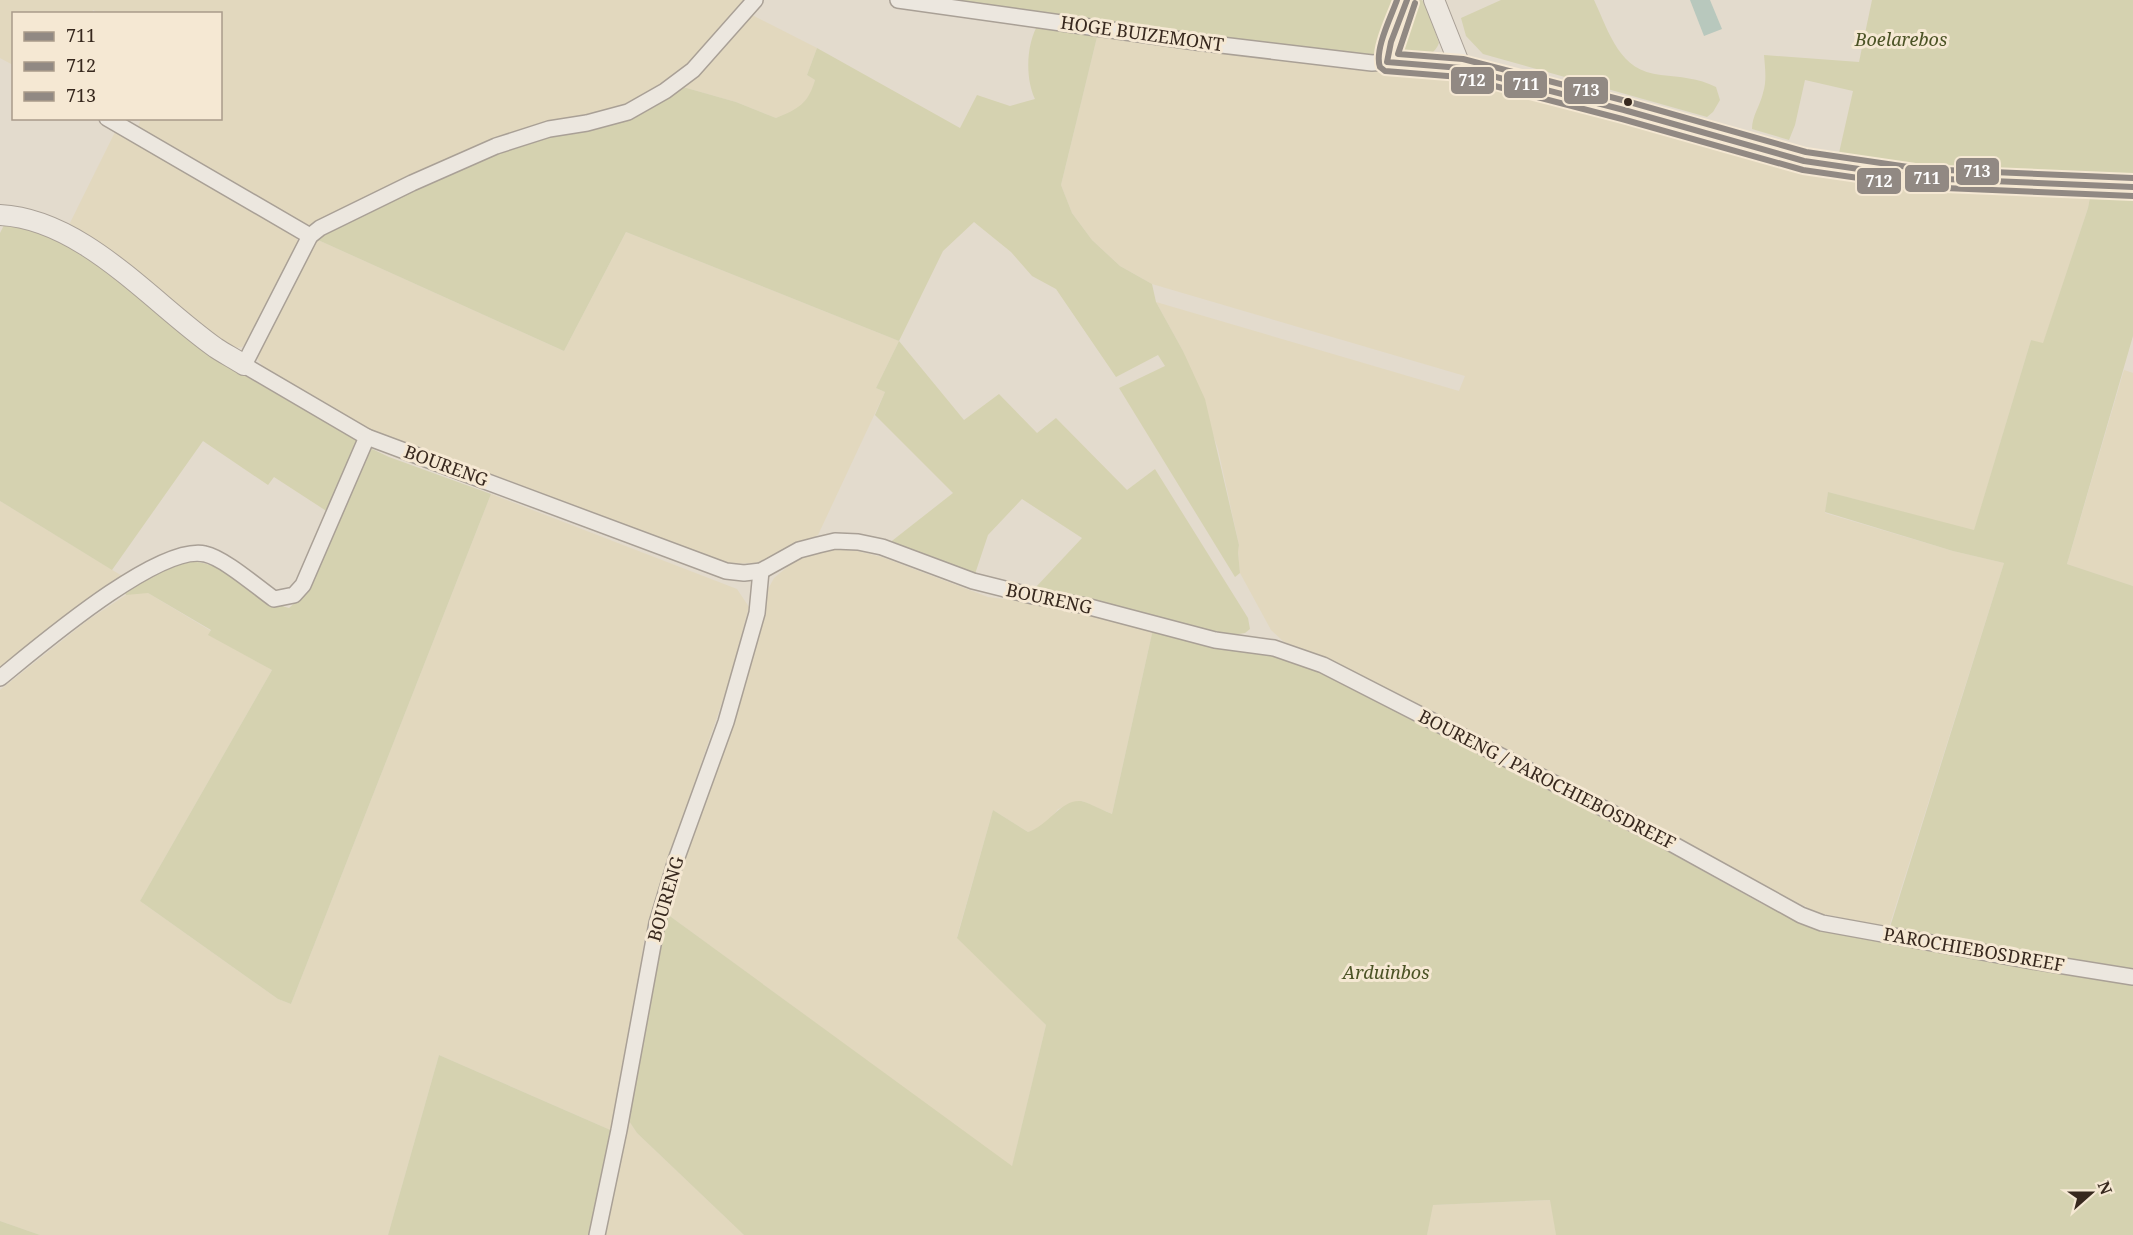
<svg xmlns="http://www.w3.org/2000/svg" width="2133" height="1235" viewBox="0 0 2133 1235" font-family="'Noto Serif',serif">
	<rect width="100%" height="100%" fill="#e3dbcd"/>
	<g fill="#e2d8be">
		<path d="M0 0H748L700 58 642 99 311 226H305L136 131 141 119 220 118V14H100L93 10 92 14H14L13 65 0 58Z"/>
		<path d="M750 14 817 48 807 75 815 80 812 92 799 109 776 118 736 102 683 87Z"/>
		<path d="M1098 33 1191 47 1438 77 1487 86 1802 170 1853 179 1911 185 2091 192 2088 208 2043 344 2031 340 1974 531 1828 492 1825 513 1953 551 2004 563 1889 927 1818 913 1769 888 1669 832 1327 658 1284 642 1271 630 1240 573 1238 551 1239 545 1218 449 1183 351 1156 302 1459 391 1465 376 1152 284 1120 266 1092 240 1072 213 1061 185Z"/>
		<path d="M115 132 296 235 298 243 249 342 242 347 236 348 225 345 68 227Z"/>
		<path d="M626 232 899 341 876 388 885 392 818 535 773 557 755 563 730 564 709 558 505 479 380 437 266 371 257 358 258 350 308 251 318 240 564 351Z"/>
		<path d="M2124 370 2133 373V586L2067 564Z"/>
		<path d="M491 494 737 589 749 607 729 682 660 884 644 941 615 1132 439 1055 388 1235H40L0 1221V690L88 620 126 595 136 592 148 593 211 631 209 635 272 670 140 901 278 999 291 1004Z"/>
		<path d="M0 501 127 579 0 676Z"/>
		<path d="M833 549 857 551 882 557 988 597 1054 605 1153 629 1112 814 1082 801 1058 809 1052 817 1038 829 1028 832 993 810 957 937 1046 1025 1012 1167 667 914 757 639 767 591 774 578 798 558Z"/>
		<path d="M629 1121 637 1133 744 1235H605Z"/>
		<path d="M1551 1200 1556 1235H1427L1432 1205Z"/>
	</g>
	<g fill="#d5d2b0">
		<path d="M942 0H1399L1377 57 1062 18Z"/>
		<path d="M1416 0H1422L1426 5 1439 43C1432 61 1418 55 1403 54L1399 47Z"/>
		<path d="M1501 0H1594C1610 34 1619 71 1661 75 1680 77 1698 78 1716 87L1720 100 1713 112 1707 117 1483 54 1466 36 1461 18Z"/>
		<path d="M1872 0H2133V180L1906 168 1839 153 1853 91 1805 80 1795 125 1789 140 1752 129C1752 116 1760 106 1763 93 1767 81 1765 67 1764 55L1859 62Z"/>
		<path d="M1039 23 1098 33 1061 185 1072 213 1092 240 1120 266 1152 284 1156 302 1183 351 1205 399 1239 545 1238 552 1240 573 1235 577 1119 388 1165 366 1158 355 1116 377 1056 289 1032 276 1011 252 974 222 943 251 899 341 964 420 999 394 1037 433 1056 418 1127 490 1155 469 1248 618 1250 629 1245 633 1227 636 1121 607 1035 588 1082 538 1022 499 988 535 975 574 888 544 953 493 875 415 885 392 876 388 899 341 626 232 564 351 318 240 329 229 339 223 502 151 646 110 683 87 736 102 776 118C798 109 808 104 815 80L807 75 817 48 960 128 977 95 1010 106 1035 99C1025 78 1026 43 1039 23Z"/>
		<path d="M2091 192 2133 197V336L2067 564 2133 586V1235H1556L1550 1200 1433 1205 1427 1235H744L637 1133 629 1121 660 939 667 914 1012 1166 1046 1025 957 938 993 810 1028 832C1048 826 1061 799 1081 801 1087 802 1104 811 1112 814L1153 629 1267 653 1321 673 1665 850 1764 905 1822 931 1885 943 2004 563 1953 551 1825 512 1828 492 1974 530 2031 340 2043 343 2088 208Z"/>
		<path d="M5 223 17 224 67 242 188 336 247 377 368 447 389 457 491 494 291 1004 278 999 140 901 272 670 208 635 211 630 148 593 126 595 124 591C175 562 191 546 244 584 259 594 271 603 289 608L298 600 331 514 274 477 268 485 203 441 112 570 0 501V233Z"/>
		<path d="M439 1055 615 1132 591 1235H388Z"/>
		<path d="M0 1221 40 1235H0Z"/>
	</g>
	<path fill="#b8c8bd" d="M1690 0H1710L1722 29 1704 36Z"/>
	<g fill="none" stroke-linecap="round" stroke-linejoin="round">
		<g stroke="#a9a096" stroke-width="18">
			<g id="minor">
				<path d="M755 0 693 70 665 91 628 112 587 123 549 129 496 146 412 183 320 228 310 236 244 365 367 437 726 571 744 573 761 571 799 550 818 545 835 541 858 542 882 547 973 581 1033 596 1086 606 1215 640 1274 648 1323 665 1667 841 1801 915 1822 923 2026 960 2133 977"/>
				<path d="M898 0 1196 42 1372 63 1387 62"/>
				<path d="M107 118 310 236"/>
				<path d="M0 678C37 648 159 543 205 554 224 558 257 587 274 599L294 595 303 585 367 437"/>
				<path d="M597 1235 619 1130 657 923 676 860 726 722 757 613 761 571"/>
			</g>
		</g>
		<g stroke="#a9a096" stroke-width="22">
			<g id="tertiary">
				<path d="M1407 0 1391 42 1387 62 1461 68 1624 110 1804 161 1921 178 2133 187"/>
				<path d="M1434 0 1461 68"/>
				<path d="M0 215C83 219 152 303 216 348 225 354 235 359 244 365"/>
			</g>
		</g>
		<use href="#minor" stroke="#ece7df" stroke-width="15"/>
		<use href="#tertiary" stroke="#ece7df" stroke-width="20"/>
		<g stroke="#f5e8d3" stroke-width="10">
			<path id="bus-1" d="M1407 0 1391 42 1387 62 1461 68 1624 110 1804 161 1921 178 2133 187"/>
		</g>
		<g stroke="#f5e8d3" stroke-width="10">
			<path id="bus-2" d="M1397 0C1391 17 1374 50 1380 67L1385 71 1460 77 1622 119 1803 170 1921 187 2133 196"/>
		</g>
		<g stroke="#f5e8d3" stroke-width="10">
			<path id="bus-3" d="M1415 3 1398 54 1463 59 1626 101 1806 152 1922 169 2133 178"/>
		</g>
		<use href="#bus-1" stroke="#918983" stroke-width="6"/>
		<use href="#bus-2" stroke="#918983" stroke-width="6"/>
		<use href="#bus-3" stroke="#918983" stroke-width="6"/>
	</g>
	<circle fill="#37281e" stroke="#f5e8d3" stroke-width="2" cx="1628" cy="102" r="5"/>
	<g text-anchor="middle" stroke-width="6" stroke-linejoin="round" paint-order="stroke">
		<g font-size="18" fill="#37281e" stroke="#f5e8d3">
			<text transform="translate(1142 34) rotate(8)" y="6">HOGE BUIZEMONT</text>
			<text transform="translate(446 466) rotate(20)" y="6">BOURENG</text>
			<text transform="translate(1049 599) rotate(12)" y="6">BOURENG</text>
			<text transform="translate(1547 780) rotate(27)" y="6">BOURENG / PAROCHIEBOSDREEF</text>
			<text transform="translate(666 899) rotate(-74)" y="6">BOURENG</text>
			<text transform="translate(1974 950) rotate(10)" y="6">PAROCHIEBOSDREEF</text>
		</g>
		<g font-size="18" font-style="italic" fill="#4b5325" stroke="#f5e8d3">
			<text x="1901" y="46">Boelarebos</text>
			<text x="1386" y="979">Arduinbos</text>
		</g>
	</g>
	<g stroke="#f5e8d3" stroke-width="2">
		<rect x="1450" y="66" width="45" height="29" rx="6" fill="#918983"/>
		<rect x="1503" y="70" width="45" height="29" rx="6" fill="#918983"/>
		<rect x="1563" y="76" width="46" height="29" rx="6" fill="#918983"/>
		<rect x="1955" y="157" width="45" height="29" rx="6" fill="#918983"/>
		<rect x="1904" y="164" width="46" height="29" rx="6" fill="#918983"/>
		<rect x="1856" y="167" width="46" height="28" rx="6" fill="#918983"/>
	</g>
	<g font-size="16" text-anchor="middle" font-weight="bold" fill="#fff">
		<text x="1472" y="86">712</text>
		<text x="1526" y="90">711</text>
		<text x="1586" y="96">713</text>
		<text x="1977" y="177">713</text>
		<text x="1927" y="184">711</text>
		<text x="1879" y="187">712</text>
	</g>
	<rect x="12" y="12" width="210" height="108" fill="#f5e8d3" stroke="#a99b8b" stroke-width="1.5"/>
	<rect x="24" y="32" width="30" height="9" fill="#918983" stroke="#a99b8b" stroke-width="1.5"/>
	<text x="66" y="42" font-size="18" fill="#37281e">711</text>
	<rect x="24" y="62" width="30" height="9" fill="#918983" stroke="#a99b8b" stroke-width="1.5"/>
	<text x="66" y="72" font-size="18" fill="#37281e">712</text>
	<rect x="24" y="92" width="30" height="9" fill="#918983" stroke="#a99b8b" stroke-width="1.5"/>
	<text x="66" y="102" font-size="18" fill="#37281e">713</text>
	<g transform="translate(2091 1193) rotate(69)" stroke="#f5e8d3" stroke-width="4.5" paint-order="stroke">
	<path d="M0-4.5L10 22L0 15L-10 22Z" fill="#37281e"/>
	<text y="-9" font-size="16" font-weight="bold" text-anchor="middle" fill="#37281e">N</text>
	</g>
</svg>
